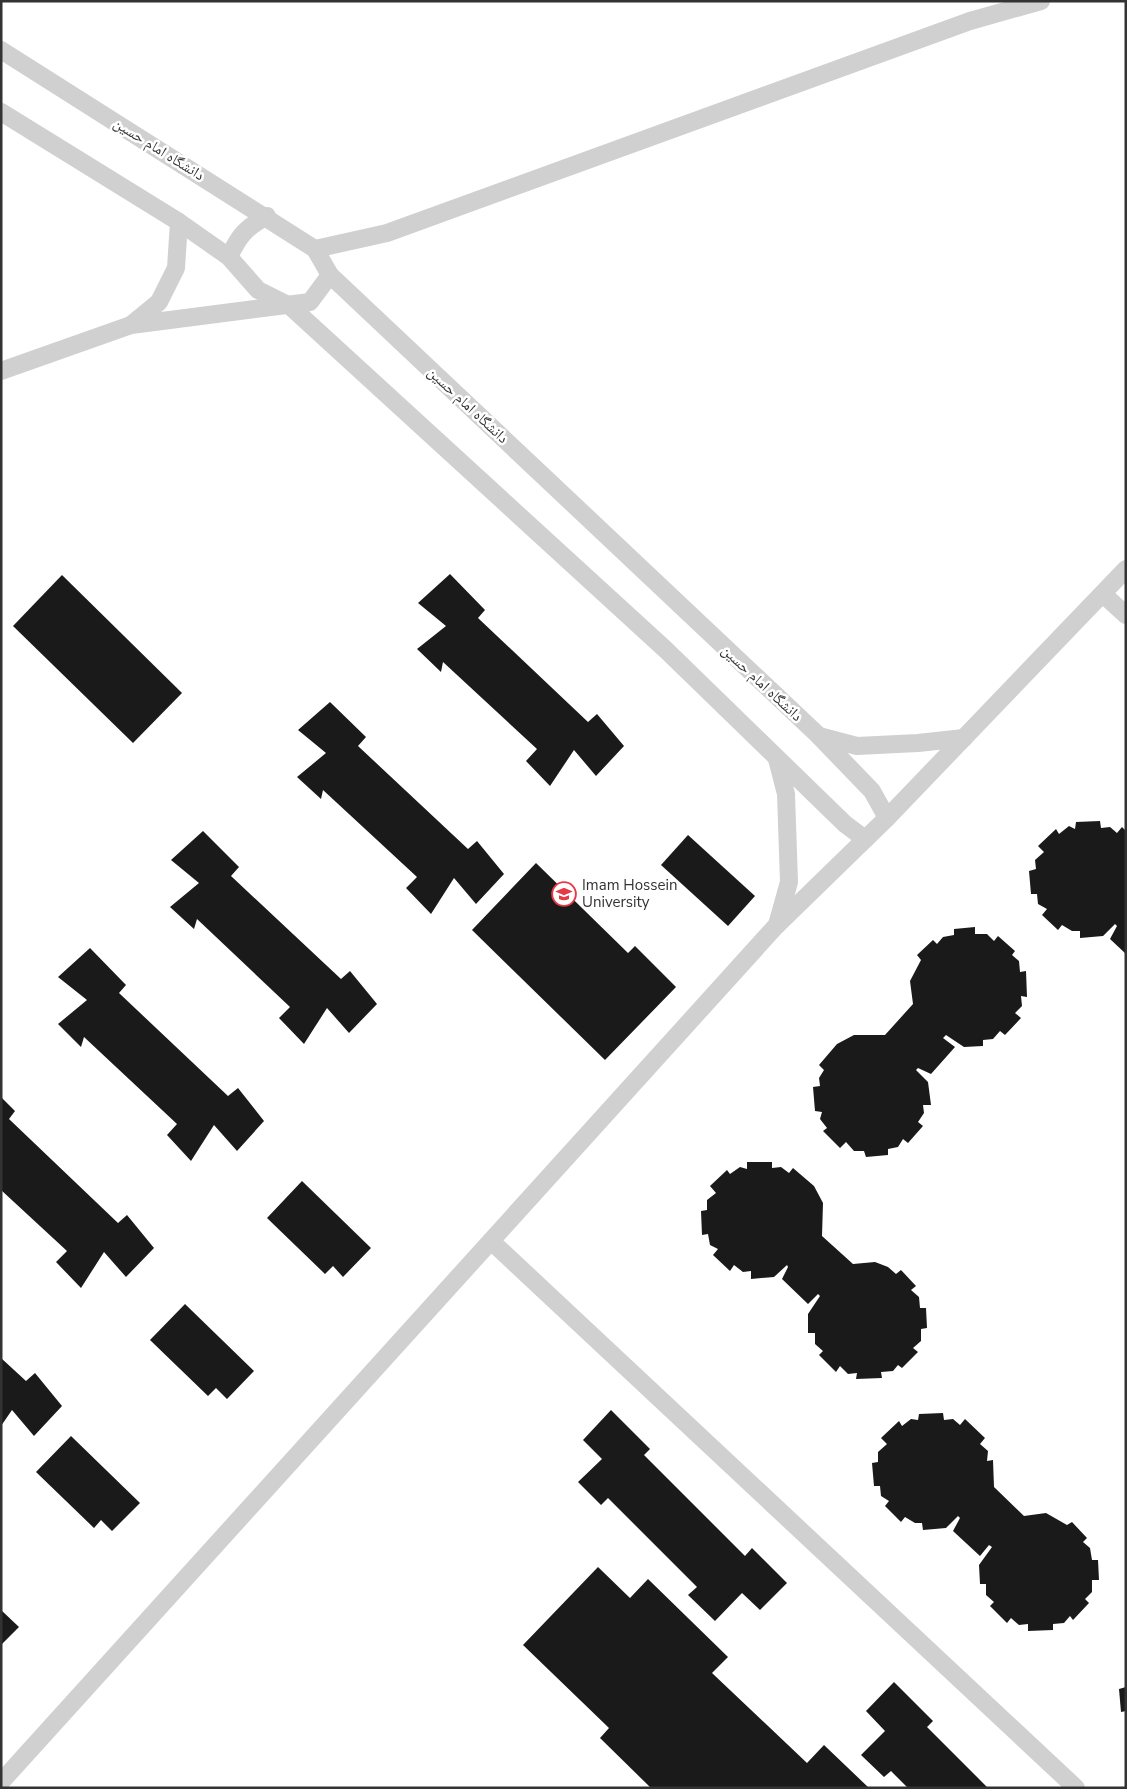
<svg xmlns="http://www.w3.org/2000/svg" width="1127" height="1789" viewBox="0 0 1127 1789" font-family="'Nunito Sans','Noto Naskh Arabic',sans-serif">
	<rect width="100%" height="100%" fill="#fff"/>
	<g fill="#1a1a1a">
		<path d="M450 574 485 610 478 618 588 722 597 714 624 746 596 776 574 750 550 786 526 761 537 749 443 662 441 672 417 649 446 626 418 603Z"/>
		<path d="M62 575 182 693 133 743 13 626Z"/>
		<path d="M330 702 366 737 358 746 468 849 477 841 504 874 476 904 454 878 431 914 406 888 417 877 323 790 321 799 297 777 326 753 298 730Z"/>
		<path d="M1100 821 1101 828 1110 827 1117 833 1122 827 1126 831V954L1110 939 1117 926 1115 924 1103 936 1080 938V931H1072L1062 925 1058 930 1042 915 1047 909 1038 904 1037 894H1031L1029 871 1036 869 1035 860 1044 852 1038 846 1056 829 1059 834 1069 826 1075 829 1076 822Z"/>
		<path d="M203 831 239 867 231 876 341 979 350 971 377 1004 349 1033 327 1008 304 1044 279 1018 290 1007 197 919 194 929 170 907 199 883 171 860Z"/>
		<path d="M688 835 755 896 728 926 661 865Z"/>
		<path d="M536 863 628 953 635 946 676 987 605 1060 472 930Z"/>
		<path d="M975 927V934H987L994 941 998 936 1015 951 1012 955 1019 961 1020 972 1026 971 1027 997 1021 996 1022 1006 1015 1013 1021 1018 1005 1035 1000 1031 993 1039 983 1040V1046L964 1047 946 1035 943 1038 955 1047 931 1074 918 1068 916 1070 928 1082 931 1105H923L924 1113 918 1122 923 1126 908 1143 903 1139 898 1147 888 1149V1155L866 1157 864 1151H854L846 1142 840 1148 823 1131 827 1128 820 1119 822 1112 815 1111 813 1087 820 1086 819 1078 824 1070 819 1065 837 1044 854 1035H885L913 1004 910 981 921 960 917 955 933 940 937 944 943 937 954 935V929Z"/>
		<path d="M90 948 126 985 119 993 228 1096 238 1088 264 1121 237 1151 214 1125 191 1161 167 1135 177 1124 84 1037 81 1047 58 1024 87 1000 58 977Z"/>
		<path d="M1 1097 15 1111 9 1119 118 1223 127 1215 154 1248 126 1277 104 1252 81 1288 56 1262 67 1251 1 1190Z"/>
		<path d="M747 1162H772V1168L781 1167 789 1173 793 1168 814 1186 823 1203 822 1236 853 1264 875 1262 888 1267 896 1274 901 1270 916 1286 911 1290 919 1297 920 1308H926L927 1328 921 1329V1341L913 1348 918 1352 902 1368 898 1365 893 1371 881 1372 882 1378 856 1379 857 1373 848 1374 840 1366 836 1372 819 1355 823 1351 815 1344V1333H808V1314L820 1296 818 1294 808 1304 782 1279 788 1267 787 1265 774 1277 751 1279V1271L743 1272 734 1265 730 1271 713 1255 718 1249 710 1245 708 1234 702 1235 701 1211 707 1210V1200L716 1193 710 1186 727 1170 730 1174 740 1167 747 1169Z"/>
		<path d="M302 1181 371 1248 343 1277 333 1266 325 1274 267 1218Z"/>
		<path d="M185 1304 254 1371 227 1399 216 1388 208 1396 150 1340Z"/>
		<path d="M1 1358 26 1381 35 1373 62 1406 34 1436 12 1410 1 1426Z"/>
		<path d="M611 1410 650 1449 644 1455 745 1556 752 1548 787 1583 760 1610 742 1593 715 1621 688 1595 697 1587 608 1498 601 1505 578 1482 602 1459 583 1440Z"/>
		<path d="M943 1413 944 1420 953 1419 960 1425 965 1419 985 1438 980 1444 988 1451 987 1461 993 1460 994 1487 1024 1516 1046 1513 1067 1525 1072 1522 1087 1538 1083 1542 1090 1548 1092 1560H1098L1099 1580H1092V1592L1085 1599 1089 1603 1073 1620 1070 1616 1064 1623 1053 1624V1630L1028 1631V1624L1019 1625 1011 1618 1007 1623 990 1606 994 1602 986 1595V1584H980L979 1565 992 1547 989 1545 980 1556 953 1531 960 1518 958 1516 946 1528 923 1530 922 1523H915L905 1517 901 1522 885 1506 889 1501 881 1496 880 1486H874L872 1463 878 1462V1452L887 1444 881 1438 899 1421 902 1426 911 1419 918 1420 919 1414Z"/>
		<path d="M71 1436 140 1503 112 1531 101 1520 94 1528 36 1472Z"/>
		<path d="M598 1567 630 1598 648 1579 728 1657 712 1673 807 1763 824 1745 869 1788H651L600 1738 609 1728 523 1645Z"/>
		<path d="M1 1610 19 1627 1 1645Z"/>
		<path d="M894 1682 933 1721 927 1727 988 1788H908L891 1771 884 1777 861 1755 885 1731 866 1711Z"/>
		<path d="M1126 1687V1711L1121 1712 1119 1689Z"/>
	</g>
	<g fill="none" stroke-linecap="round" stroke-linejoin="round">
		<g stroke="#d0d0d0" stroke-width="18">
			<path d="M1 50 315 249 330 275 818 735 872 791 887 818"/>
			<path d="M1 112 179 222 229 257 258 290 290 306 666 650 845 824 865 839"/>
			<path d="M315 249 387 233 970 21 1041 1"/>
			<path d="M229 257C239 236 245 228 267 216"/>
			<path d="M131 325 159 302 176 268 179 222"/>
			<path d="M1 371 131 325 310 302 330 275"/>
			<path d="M1103 594 1126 615"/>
			<path d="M819 736 857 746 918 743 964 738"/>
			<path d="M777 925 789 882 786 794 777 759"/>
			<path d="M491 1241 1076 1788"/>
			<path d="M1 1782 776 926 887 818 1126 569"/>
		</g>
	</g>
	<defs>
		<g id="university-ring" transform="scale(1.25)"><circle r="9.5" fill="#fff" stroke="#e63946" stroke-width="1.5"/><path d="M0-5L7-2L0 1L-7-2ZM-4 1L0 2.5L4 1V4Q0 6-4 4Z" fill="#e63946"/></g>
	</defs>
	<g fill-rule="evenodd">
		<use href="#university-ring" x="564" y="894"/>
	</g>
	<g text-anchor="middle" stroke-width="5" stroke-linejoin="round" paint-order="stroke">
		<g font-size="15" fill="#333" stroke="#fff">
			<text transform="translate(159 149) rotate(32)" y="5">دانشگاه امام حسین</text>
			<text transform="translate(468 405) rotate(43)" y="5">دانشگاه امام حسین</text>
			<text transform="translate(762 683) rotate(43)" y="5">دانشگاه امام حسین</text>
		</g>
		<g font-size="15" fill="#333" stroke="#fff" text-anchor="start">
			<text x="582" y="890">Imam Hossein<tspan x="582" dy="17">University</tspan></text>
		</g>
	</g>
	<rect width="1127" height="1789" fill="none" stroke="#333333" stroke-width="5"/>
</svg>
